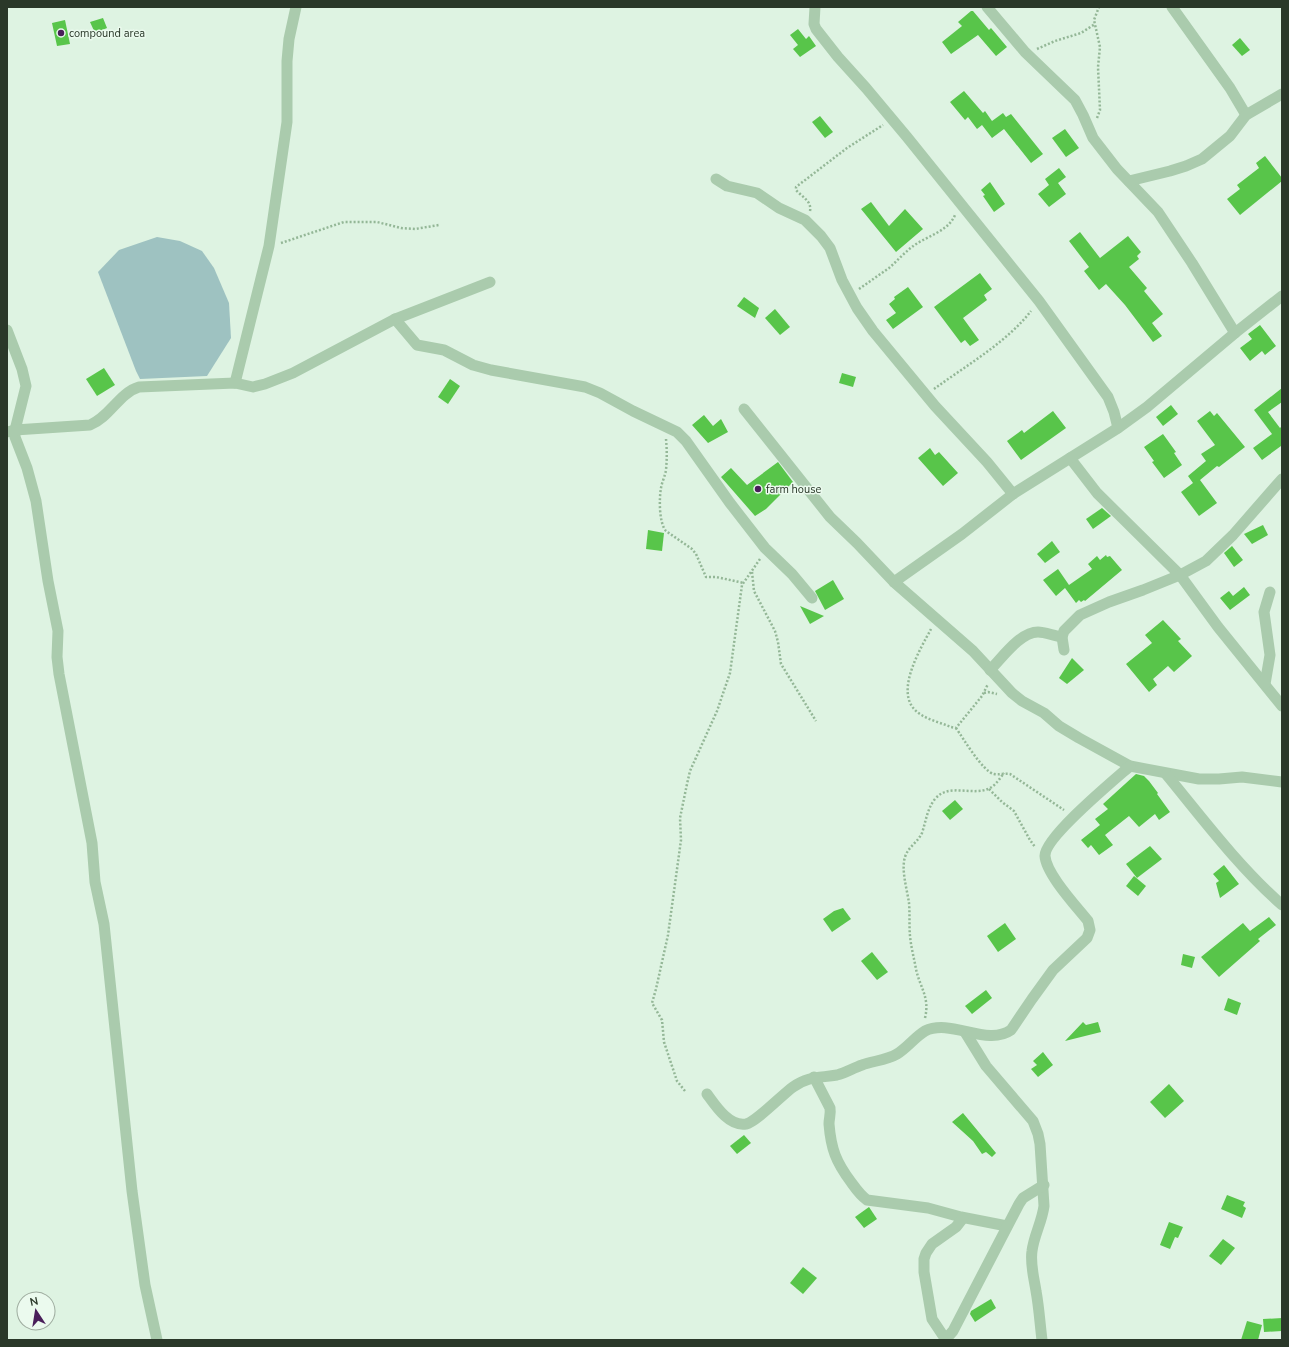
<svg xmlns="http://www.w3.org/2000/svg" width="1289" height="1347" viewBox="0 0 1289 1347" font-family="'Nunito Sans',sans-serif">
	<rect width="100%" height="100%" fill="#def3e2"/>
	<path fill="#9ec2c1" d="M157 237 180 241 202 251 214 268 229 303 231 338 207 376 140 379 136 371 98 272 119 250Z"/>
	<g fill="#58c54a">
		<path d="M971 11H973L989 30 991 28 1007 47 996 56 978 35 951 54 942 42 962 26 958 22Z"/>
		<path d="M103 18 107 28 95 33 90 22Z"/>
		<path d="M65 20 70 44 57 46 52 23Z"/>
		<path d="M798 29 806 39 809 36 816 46 800 57 793 49 798 45 790 35Z"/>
		<path d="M1240 38 1250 50 1242 56 1232 45Z"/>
		<path d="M964 91 983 113 985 111 992 121 1003 113 1006 117 1011 114 1043 154 1031 163 1004 129 992 138 982 125 977 129 968 117 965 120 950 102Z"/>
		<path d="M820 116 833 132 825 138 812 122Z"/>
		<path d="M1065 129 1079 148 1066 157 1052 138Z"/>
		<path d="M1265 156 1282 178V181L1240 215 1227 199 1240 189 1237 185 1259 168 1256 163Z"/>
		<path d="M1059 168 1066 177 1058 183 1066 194 1049 207 1038 194 1049 185 1045 179Z"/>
		<path d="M990 182 1005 204 994 212 983 196 985 195 981 190Z"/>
		<path d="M871 202 889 226 905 209 923 229 896 252 861 209Z"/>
		<path d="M1080 232 1100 258 1128 236 1141 252 1137 256 1139 259 1129 267 1147 288 1144 291 1163 314 1152 323 1162 336 1153 342 1125 305 1106 284 1099 290 1084 271 1089 267 1069 241Z"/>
		<path d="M980 273 992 289 984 295 987 300 963 318 979 340 970 346 965 340 961 343 934 307Z"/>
		<path d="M908 287 923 307 893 329 886 320 896 313 889 304 895 299 894 297Z"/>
		<path d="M744 297 759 308 755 318 737 306Z"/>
		<path d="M775 309 790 327 780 335 765 318Z"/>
		<path d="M1260 325 1276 346 1265 355 1262 351 1250 361 1240 348 1252 339 1248 334Z"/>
		<path d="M104 368 115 385 97 396 86 379Z"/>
		<path d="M842 373 856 377 853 387 839 383Z"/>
		<path d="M450 379 460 386 448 404 438 397Z"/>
		<path d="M1282 388V402L1268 412 1280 428 1282 426V447L1281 446 1262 460 1253 448 1272 434 1254 410Z"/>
		<path d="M1171 405 1178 414 1163 426 1156 417Z"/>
		<path d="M1053 411 1066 428 1021 460 1007 441 1022 430 1024 433Z"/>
		<path d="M1210 411 1214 416 1217 413 1245 447 1219 467 1217 466 1200 480 1217 503 1199 516 1181 492 1193 483 1188 476 1206 461 1201 454 1215 445 1197 421Z"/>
		<path d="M704 415 713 426 721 419 728 432 708 443 692 425Z"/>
		<path d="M1163 434 1176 452 1174 453 1182 465 1164 478 1152 462 1154 461 1144 447Z"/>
		<path d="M930 448 935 455 939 452 958 473 943 486 918 458Z"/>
		<path d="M778 462 793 482 766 509 755 516 721 477 731 468 747 485Z"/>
		<path d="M1102 508 1111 516 1093 529 1086 519Z"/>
		<path d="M1263 525 1268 535 1252 544 1244 534Z"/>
		<path d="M648 530 664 533 662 551 646 549Z"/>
		<path d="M1052 541 1060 552 1045 563 1037 554Z"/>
		<path d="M1232 546 1243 560 1234 567 1224 553Z"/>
		<path d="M1106 555 1107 557 1110 556 1122 570 1085 601 1084 600 1081 602 1079 600 1076 603 1065 588 1056 596 1043 580 1058 569 1069 585 1092 569 1088 564 1097 556 1100 560Z"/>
		<path d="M833 580 844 599 825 610 815 591Z"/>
		<path d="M1244 587 1250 595 1230 610 1220 598 1229 591 1233 596Z"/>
		<path d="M800 606 824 616 810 624Z"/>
		<path d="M1163 620 1181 639 1178 641 1192 656 1174 672 1168 666 1153 679 1157 685 1149 692 1126 664 1152 643 1145 635Z"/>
		<path d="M1072 658 1084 670 1067 684 1059 678Z"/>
		<path d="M1136 774 1144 776 1149 781 1158 793 1157 794 1170 812 1159 820 1155 814 1139 827 1129 816 1105 835 1113 845 1099 855 1091 845 1088 848 1081 840 1100 825 1095 819 1108 809 1103 804Z"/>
		<path d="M955 800 963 809 950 820 942 811Z"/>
		<path d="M1150 846 1162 859 1137 878 1126 864Z"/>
		<path d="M1224 865 1239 884 1220 898 1216 883 1219 881 1213 874Z"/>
		<path d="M1134 876 1146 886 1138 896 1126 886Z"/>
		<path d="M843 908 851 919 832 932 823 919 834 911Z"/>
		<path d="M1269 917 1276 925 1258 939 1260 941 1219 977 1201 957 1243 923 1250 931Z"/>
		<path d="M1005 923 1016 939 998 952 987 936Z"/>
		<path d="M872 952 888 972 877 980 861 961Z"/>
		<path d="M1183 954 1195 957 1192 968 1181 965Z"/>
		<path d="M986 990 992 998 972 1014 965 1006Z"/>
		<path d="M1228 998 1241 1003 1237 1015 1224 1010Z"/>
		<path d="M1083 1022 1086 1025 1098 1022 1101 1032 1065 1041Z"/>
		<path d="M1043 1052 1053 1065 1038 1077 1031 1069 1037 1065 1033 1061Z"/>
		<path d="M1169 1084 1184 1101 1165 1118 1150 1102Z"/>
		<path d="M963 1113 996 1153 992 1157 986 1152 982 1154 973 1141 952 1122Z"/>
		<path d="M744 1135 751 1143 737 1154 730 1146Z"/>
		<path d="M1227 1195 1245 1202 1243 1206 1246 1208 1242 1218 1221 1209Z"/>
		<path d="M869 1207 877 1219 864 1228 855 1217Z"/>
		<path d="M1169 1222 1183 1227 1178 1238 1175 1237 1170 1249 1160 1245Z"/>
		<path d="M1223 1239 1235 1248 1221 1265 1209 1256Z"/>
		<path d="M803 1267 817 1278 803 1294 790 1283Z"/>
		<path d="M991 1299 996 1308 975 1322 970 1314 971 1311Z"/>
		<path d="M1282 1318V1331L1264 1332 1263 1319Z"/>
		<path d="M1247 1321 1262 1325 1258 1340H1241Z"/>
	</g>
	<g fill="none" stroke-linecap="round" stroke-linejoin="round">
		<g stroke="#94b797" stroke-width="2.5" stroke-dasharray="2 2" stroke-linecap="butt">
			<path d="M1037 49 1055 41 1081 33 1095 24"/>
			<path d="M1097 118 1100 110 1098 67 1100 47 1094 20 1099 7"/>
			<path d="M810 211C812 201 802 197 796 190V187L847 148 883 125"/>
			<path d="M281 243 344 222H377L401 228 415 229 439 225"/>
			<path d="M859 289C869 282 879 275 889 268 897 261 904 253 912 247 926 236 948 232 955 215"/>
			<path d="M934 389C967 365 1007 342 1031 311"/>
			<path d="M666 439C667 449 667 459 666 470 665 476 662 482 661 488 659 499 659 523 666 531L692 549 696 554 706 577H716L744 583"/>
			<path d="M752 572 754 591 775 631 778 642 781 664 816 721"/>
			<path d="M931 629C921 648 895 690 915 710 924 719 939 722 951 727L956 728 982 696 988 684"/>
			<path d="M984 693 988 692 997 694"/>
			<path d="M956 728C963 738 983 772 994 774 1000 775 1005 773 1010 774L1064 810"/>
			<path d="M989 789 1002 802 1014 811 1030 840 1035 847"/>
			<path d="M925 1018C930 997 920 988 916 969 914 958 911 947 910 936 909 925 910 914 909 903 907 889 901 870 905 857 908 847 918 842 922 833 926 821 927 809 935 799 949 782 973 797 990 788 996 785 1000 778 1004 773"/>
			<path d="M685 1091 677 1081 664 1042 662 1020 652 1003 656 989 668 935 681 840 680 818 687 784 690 771 717 711 730 673 742 585 760 559"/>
		</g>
		<g stroke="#aacbad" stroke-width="11">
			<path d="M815 7 814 24 816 29 838 57 866 88 907 137 1039 301 1108 397 1114 412 1118 428"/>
			<path d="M987 7 1025 52 1075 100 1083 115 1093 138 1117 169 1158 212 1192 263 1235 333"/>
			<path d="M1172 7 1230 88 1246 115"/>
			<path d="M716 179 727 186 757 193 779 208 805 220 821 236 830 248 842 280 857 308 873 331 935 406 987 462 1013 494"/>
			<path d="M1129 181 1170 171 1186 166 1202 159 1230 136 1246 115 1282 94"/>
			<path d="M395 319 417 345 444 350 473 365 491 370 585 387 600 393 633 411 677 432 686 441 730 503 765 548 792 574 812 598"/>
			<path d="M7 330 22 369 26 386 15 430V437L27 468 36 501 48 581 58 631 57 657 59 674 92 843 95 882 104 924 132 1191 145 1285 157 1340"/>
			<path d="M235 383 269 246 287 122V61L289 39 296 7"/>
			<path d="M744 409 830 517 857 543 894 582 973 651 1012 693 1022 701 1044 713 1059 726 1079 738 1130 766 1199 779H1219L1242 777 1282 782"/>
			<path d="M7 432 15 430 90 425C110 417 119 393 139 387L235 383 253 387 265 384 293 373 395 319 490 282"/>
			<path d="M1070 458 1097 493 1180 575 1218 627 1282 706"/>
			<path d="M894 582 962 534 1013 494 1118 428 1147 407 1235 333 1282 296"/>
			<path d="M1064 650 1062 637 1064 631 1080 615 1109 602 1143 590 1180 575 1206 561 1233 535 1282 479"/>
			<path d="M990 670C1002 658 1020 632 1038 632 1045 632 1054 636 1062 637"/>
			<path d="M1265 684 1270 655 1264 612 1270 592"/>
			<path d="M1166 774C1203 819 1238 866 1282 905"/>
			<path d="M965 1032 986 1066 1033 1121 1038 1134 1040 1144 1044 1206C1042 1222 1034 1235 1032 1251 1030 1264 1034 1278 1036 1291 1039 1307 1040 1324 1042 1340"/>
			<path d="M814 1077 830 1108C831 1114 829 1118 829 1124 831 1149 836 1162 851 1182 856 1189 860 1195 867 1200L928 1208 961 1217 1007 1226"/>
			<path d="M707 1094C715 1105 729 1127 746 1124 756 1122 783 1094 793 1087 808 1076 820 1078 837 1075 846 1073 853 1068 862 1065 873 1061 887 1060 897 1054 907 1048 915 1037 925 1031 951 1018 987 1047 1011 1030L1032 999 1053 970 1087 938 1090 930 1088 921C1077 907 1046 874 1045 856 1044 838 1114 780 1130 766"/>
			<path d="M945 1340 953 1331 1019 1204 1023 1198 1044 1185"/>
			<path d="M946 1340 932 1319 924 1272V1259L926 1253 932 1244 956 1227 963 1218"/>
		</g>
	</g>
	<g fill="#491f5a" stroke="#ebfaee" stroke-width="1.5">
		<circle cx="61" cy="33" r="4"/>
		<circle cx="758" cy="489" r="4"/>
	</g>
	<g text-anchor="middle" stroke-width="3" stroke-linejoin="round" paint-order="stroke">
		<g font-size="11" fill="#2a3829" stroke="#ebfaee" text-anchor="start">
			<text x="69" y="37">compound area</text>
			<text x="766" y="493">farm house</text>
		</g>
	</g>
	<rect width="1289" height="1347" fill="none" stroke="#2a3829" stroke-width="16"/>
	<g transform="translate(36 1311) rotate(348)"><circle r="19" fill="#ebfaee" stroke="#9eac9f"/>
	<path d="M0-3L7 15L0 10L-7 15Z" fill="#491f5a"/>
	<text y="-6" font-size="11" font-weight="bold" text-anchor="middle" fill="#2a3829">N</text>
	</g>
</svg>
